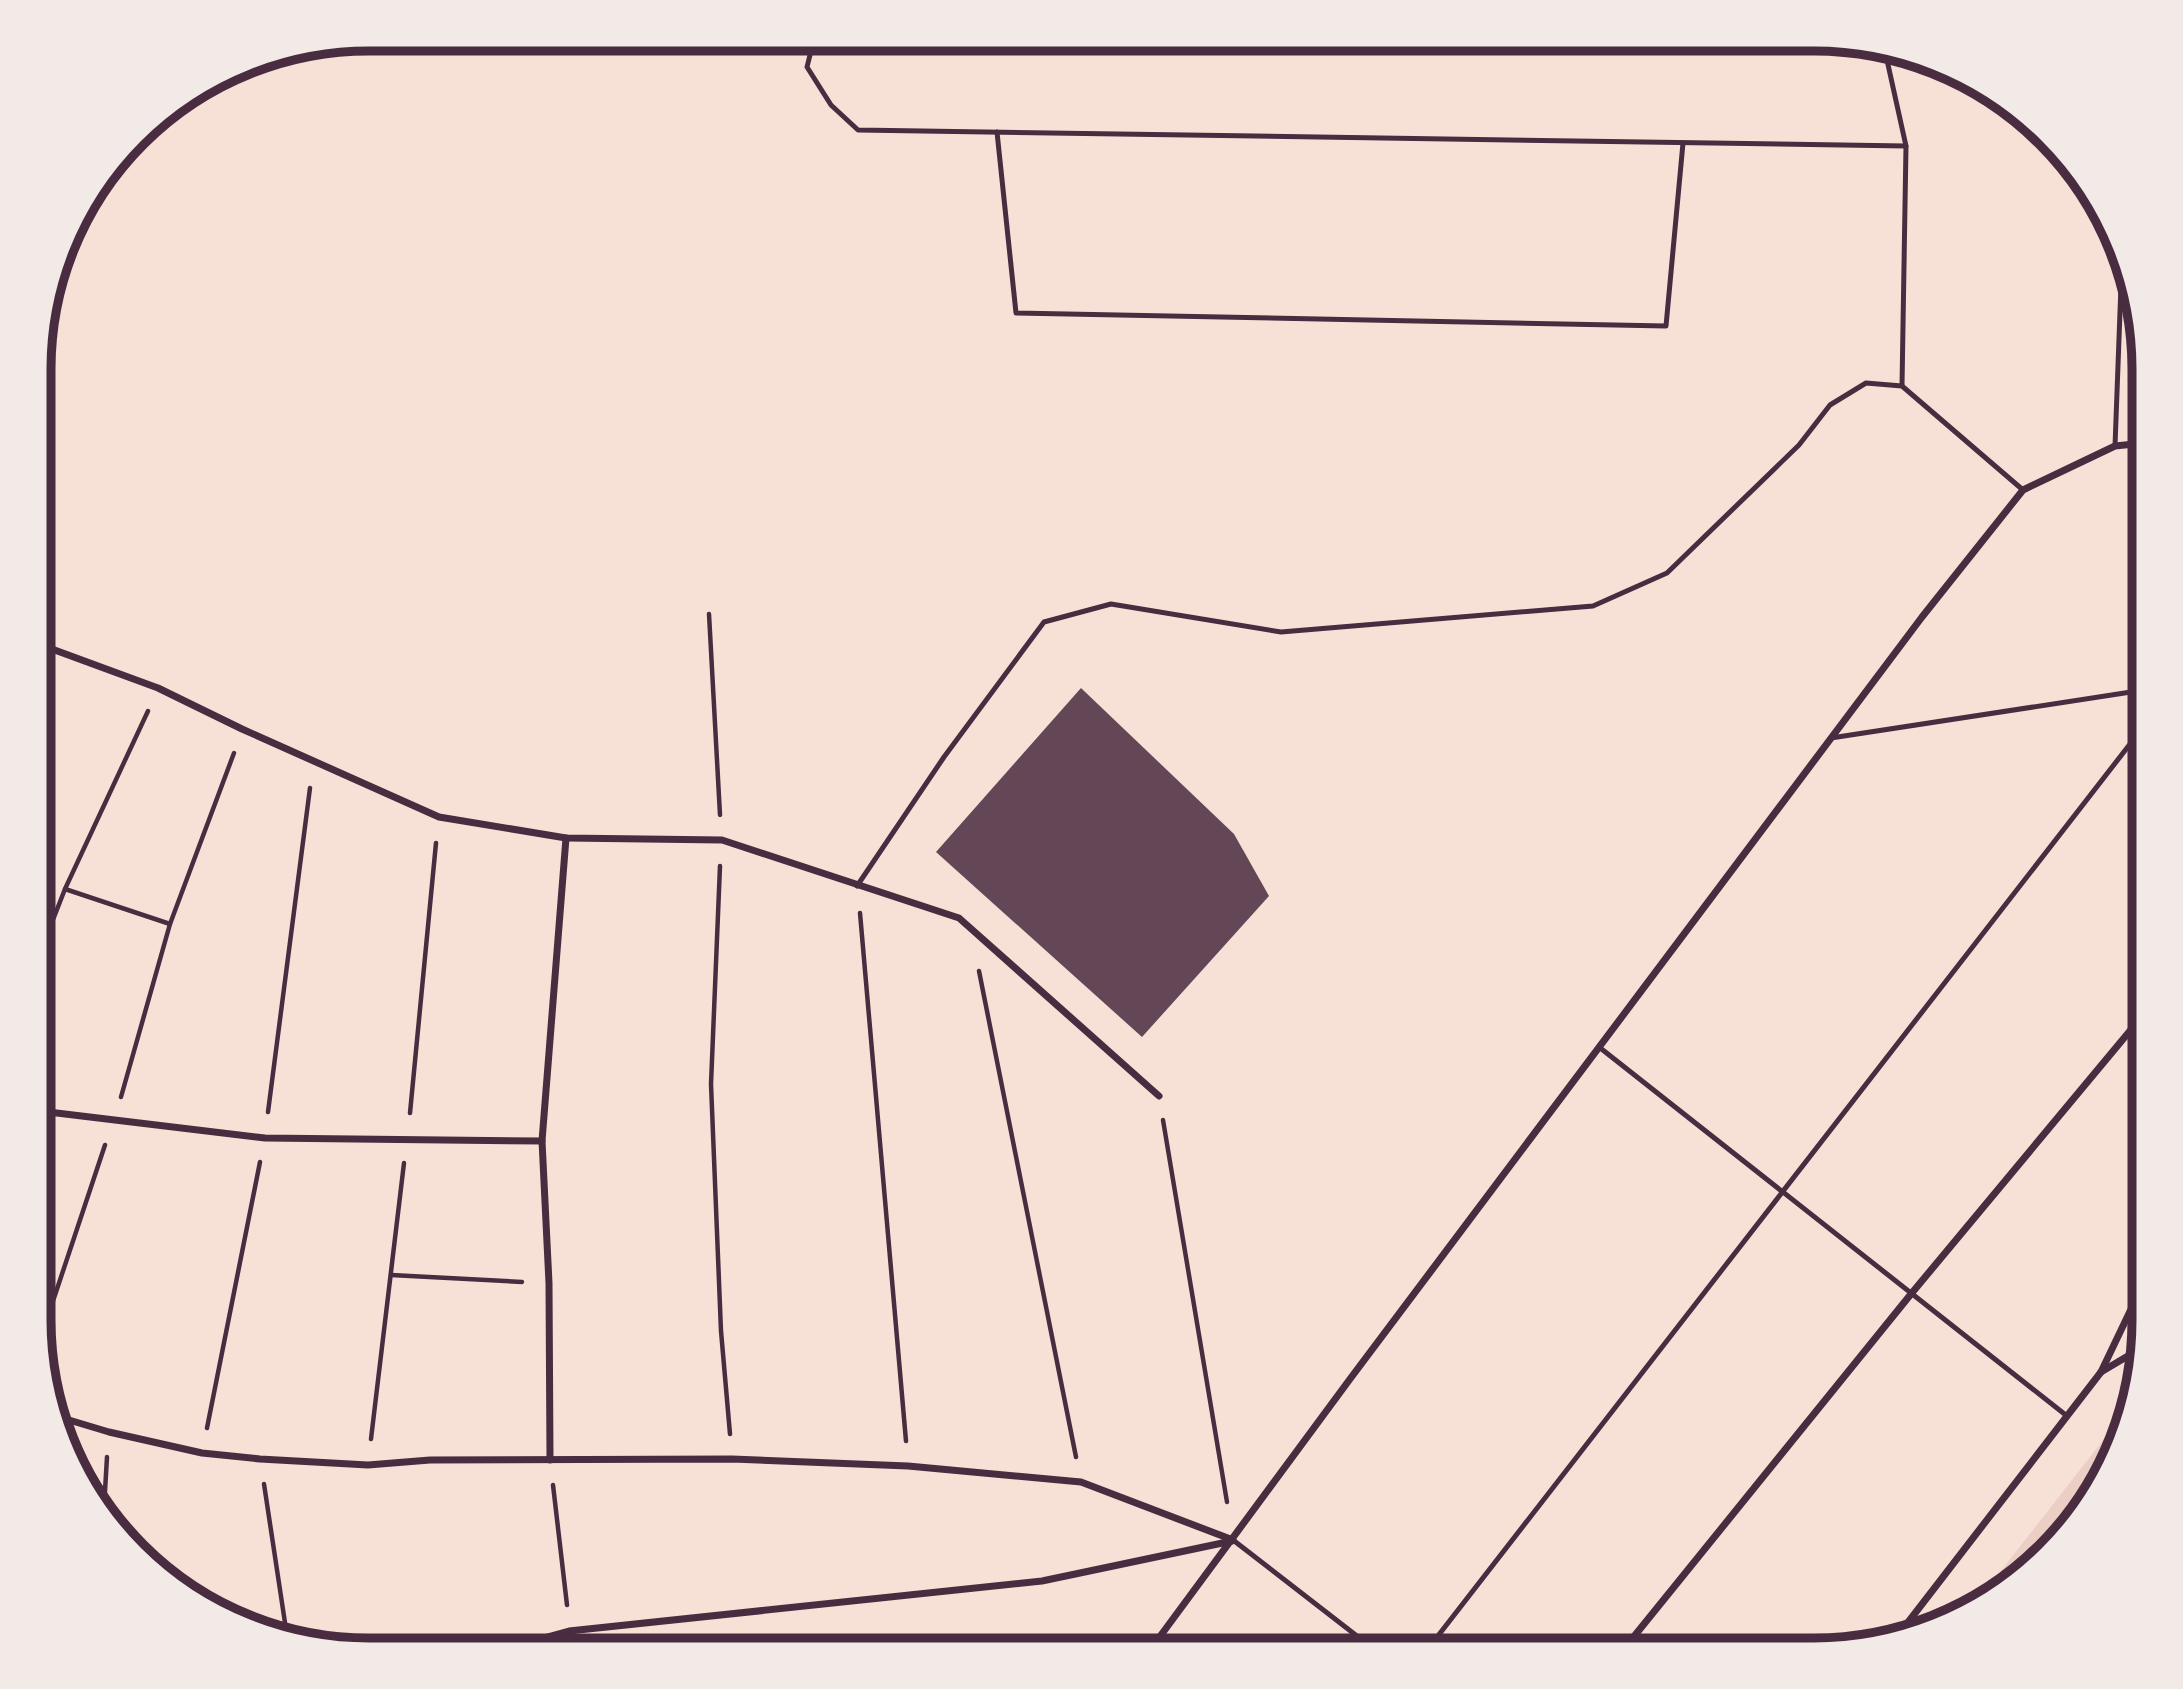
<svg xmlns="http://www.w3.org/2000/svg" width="2183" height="1689" viewBox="0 0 2183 1689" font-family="'DejaVu Sans',sans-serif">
	<rect width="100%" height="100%" fill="#f7e1d7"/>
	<path fill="#ebcfc5" d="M2129 1407 2119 1447 2062 1538 1979 1599Z"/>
	<path fill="#644757" d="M1081 688 1234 834 1269 896 1142 1037 936 852Z"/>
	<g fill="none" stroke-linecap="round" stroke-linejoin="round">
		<g stroke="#4a2c40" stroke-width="4.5">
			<path d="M709 614 720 815"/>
			<path d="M720 866 711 1084 721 1331 730 1434"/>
			<path d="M65 889 170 924"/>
			<path d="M860 913 906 1441"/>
			<path d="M40 953 65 889 148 711"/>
			<path d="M979 971 1076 1457"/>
			<path d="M121 1097 170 924 234 753"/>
			<path d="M268 1112 310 788"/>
			<path d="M410 1113 436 843"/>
			<path d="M1163 1120 1227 1502"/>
			<path d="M391 1275 522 1282"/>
			<path d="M39 1343 105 1145"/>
			<path d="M207 1428 260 1162"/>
			<path d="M371 1439 404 1163"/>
			<path d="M264 1484 287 1636"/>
			<path d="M553 1485 567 1605"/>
			<path d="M104 1508 107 1457"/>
		</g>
		<g stroke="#4a2c40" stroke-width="5">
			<path d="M814 39 807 67 831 105 858 130 1906 146"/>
			<path d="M1885 51 1906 146 1902 386"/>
			<path d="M997 132 1016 313 1666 326 1683 143"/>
			<path d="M2115 446 2122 258"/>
			<path d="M1831 738 2144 690"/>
			<path d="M857 886 944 757 1044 622 1111 604 1281 632 1593 606 1667 573 1799 445 1830 405 1866 383 1902 386 2023 490"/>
			<path d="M1599 1047 2067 1416"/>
			<path d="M1233 1540 1375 1650"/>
			<path d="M1427 1650 2144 726"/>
		</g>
		<g stroke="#4a2c40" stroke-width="7">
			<path d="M41 645 158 688 242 729 439 817 566 838 722 840 959 918 1159 1096"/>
			<path d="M40 1111 265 1138 542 1141"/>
			<path d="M2101 1372 2143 1347"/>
			<path d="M59 1417 109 1432 202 1453 260 1459 368 1465 430 1460 732 1459 908 1466 1081 1482 1233 1540"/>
			<path d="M550 1460 549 1283 542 1141 566 838"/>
			<path d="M1899 1634 2101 1372 2144 1282"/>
			<path d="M500 1650 569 1631 1042 1581 1232 1541"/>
			<path d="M1150 1650 1350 1379 1922 617 2023 490 2115 446 2144 443"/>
			<path d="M1623 1650 1911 1294 2144 1014"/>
		</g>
	</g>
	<path d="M0 0H2183V1689H0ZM369 51H1814A318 318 0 0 1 2132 369V1320A318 318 0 0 1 1814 1638H369A318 318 0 0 1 51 1320V369A318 318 0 0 1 369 51Z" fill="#f1eae7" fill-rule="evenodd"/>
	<path fill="none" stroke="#4a2c40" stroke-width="9" d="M369 51H1814A318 318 0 0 1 2132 369V1320A318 318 0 0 1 1814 1638H369A318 318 0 0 1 51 1320V369A318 318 0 0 1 369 51Z"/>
</svg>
